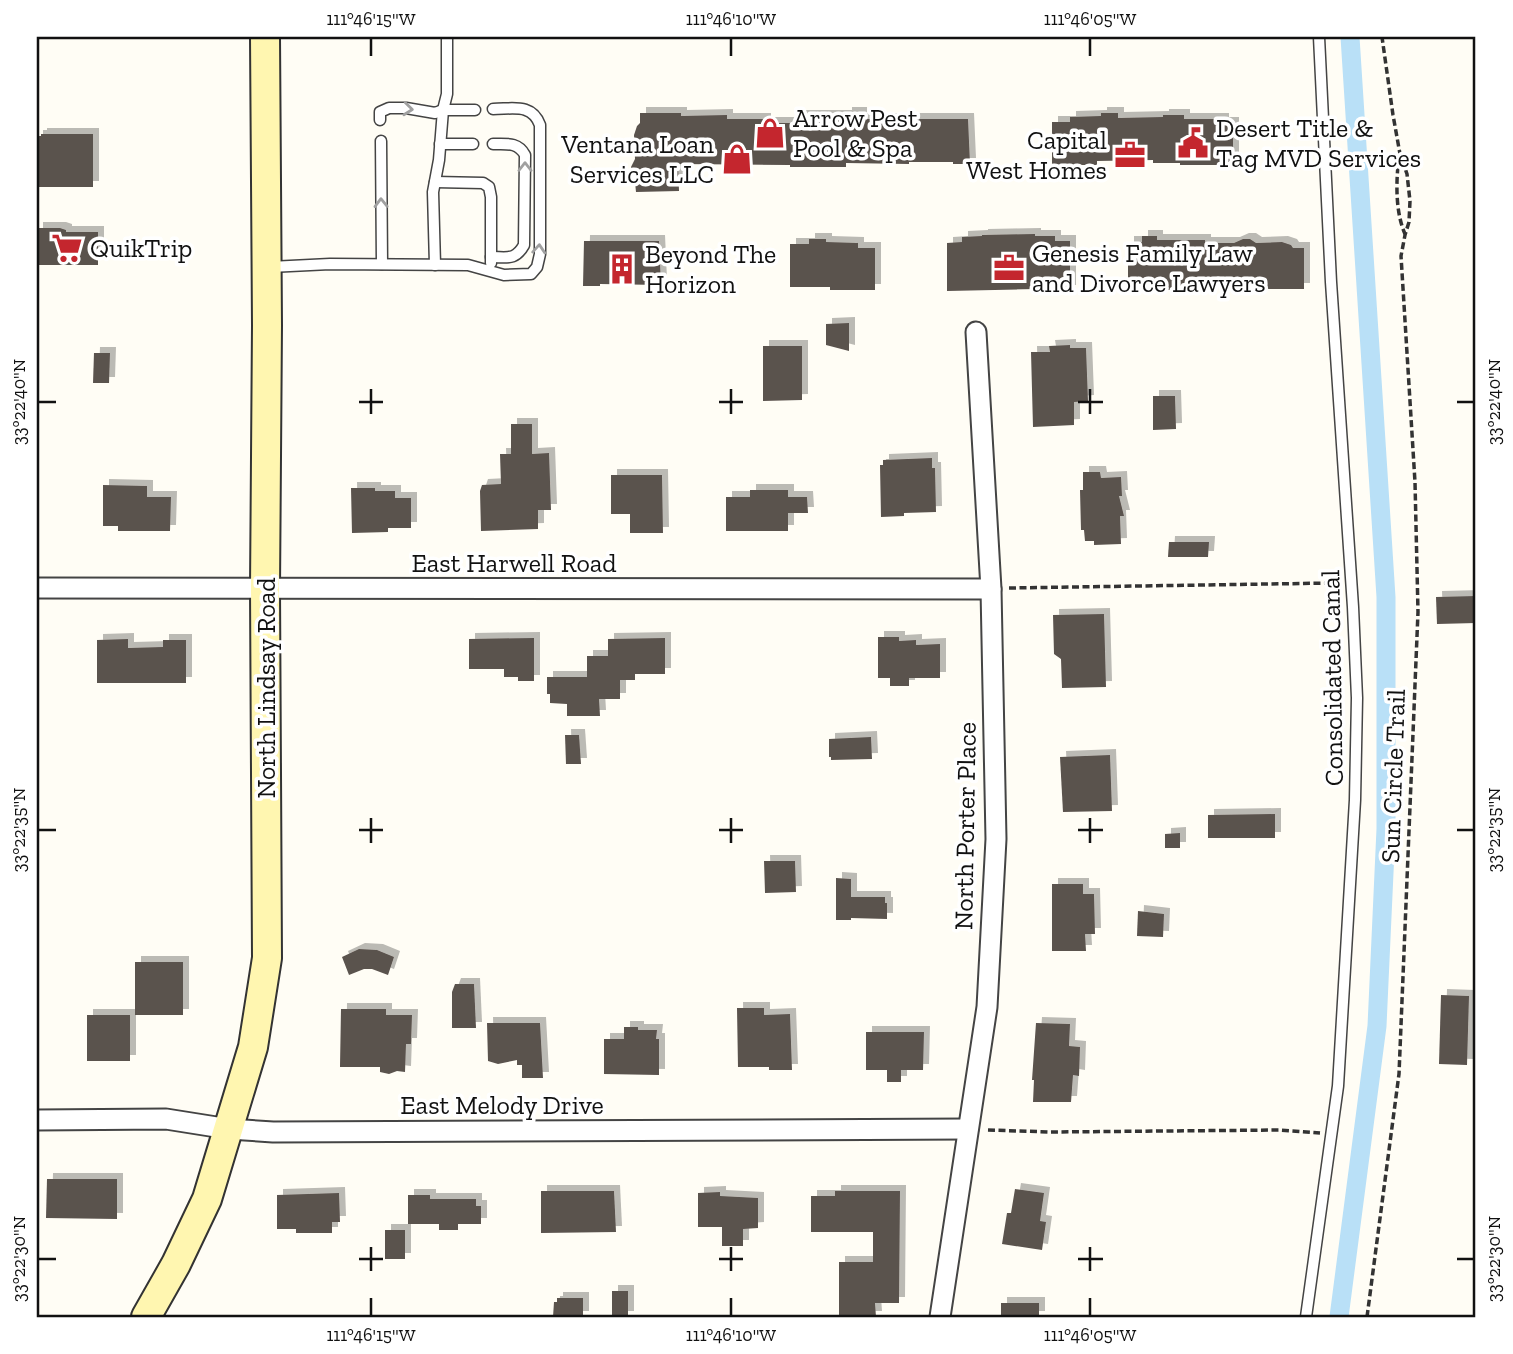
<svg xmlns="http://www.w3.org/2000/svg" width="1513" height="1354" viewBox="0 0 1513 1354" font-family="'Zilla Slab',serif">
	<defs>
		<filter id="shadow"><feDropShadow dx="6" dy="-6" stdDeviation="0" flood-color="#0004"/></filter>
	</defs>
	<rect width="100%" height="100%" fill="#fffdf5"/>
	<g fill="none" stroke-linecap="round" stroke-linejoin="round">
		<path stroke="#b9e0f7" stroke-width="19" d="M1339 1317 1377 1026 1386 829V597L1350 37"/>
	</g>
	<g fill="#5a524d" filter="url(#shadow)">
		<path d="M640 113H681V116L727 115V119H765V123H799V116H846V113H861V119H968L970 164H953V162H909V164L846 163V167H790V165L678 164 679 191 636 192 635 182 631 174V167L635 159 634 135 637 126 640 123Z"/>
		<path d="M1101 113H1118V118L1163 117V115H1184V119H1223V123H1233V165H1180V163H1153V160L1097 161V165H1052V122H1070V117L1101 116Z"/>
		<path d="M41 134H93V187H37V136H41Z"/>
		<path d="M37 228H60L66 230V232H98V265H37Z"/>
		<path d="M1035 234V236H1055V241H1070V291H1037V289L947 291V243L962 242V237L982 236V235Z"/>
		<path d="M1142 236H1157V240H1205V243H1234L1243 239H1250L1256 243 1282 242 1291 245 1293 248H1304V289H1253V286H1213V290H1157V286H1128V242H1142Z"/>
		<path d="M809 239H826V242L858 243V248H875V290H830V287H790V244H809Z"/>
		<path d="M584 241H659L661 285 600 284V286H583Z"/>
		<path d="M849 323V351L826 345V324Z"/>
		<path d="M1070 345V348H1086L1088 401 1074 402V425L1033 427 1031 352H1050L1049 346Z"/>
		<path d="M763 346H802V400L763 401Z"/>
		<path d="M94 353H110L109 383H93Z"/>
		<path d="M1153 396H1175L1176 429 1153 430Z"/>
		<path d="M511 424H532V454L549 453 551 510H538V529L481 531 480 491 482 485 501 484 500 454H511Z"/>
		<path d="M932 458V468H935L936 512 904 513V516L881 517 880 465H883V460Z"/>
		<path d="M1083 472H1100L1101 478 1121 477 1122 496H1119L1124 516H1120L1121 544 1094 545V541H1085L1084 530H1081L1080 490H1083Z"/>
		<path d="M611 475H662L663 533H630V514H611Z"/>
		<path d="M103 485 147 486V497H171L170 531H118V526H103Z"/>
		<path d="M351 488H375V491H395V498H411V528H388V532L352 533Z"/>
		<path d="M750 490H788V497H807L808 513H788V531H726V497H750Z"/>
		<path d="M1169 542H1209L1208 557H1168Z"/>
		<path d="M1476 596V623L1437 624 1436 597Z"/>
		<path d="M1104 614 1106 687 1062 688 1061 659 1054 654 1053 615Z"/>
		<path d="M878 637H899V641L916 640V645L940 644V678H909V686H890V678H878Z"/>
		<path d="M534 638V681H518V677H504V669H469V639Z"/>
		<path d="M665 638V674H635V680H620V699H599L600 716H567V704L550 703V694H547V677H587V656H608V639Z"/>
		<path d="M128 639V648L163 647V640H186V683H97V640Z"/>
		<path d="M565 735H579L581 764H566Z"/>
		<path d="M871 737 872 759 831 760V757H829V739Z"/>
		<path d="M1110 755 1112 811 1063 812 1060 757Z"/>
		<path d="M1275 814V838H1208V815Z"/>
		<path d="M1180 833V848H1165V834Z"/>
		<path d="M764 861H795L796 892 765 893Z"/>
		<path d="M836 878 851 879V897H885V903H887V919L851 918V920H836Z"/>
		<path d="M1052 884H1083V894H1094L1095 934H1085L1086 951H1052Z"/>
		<path d="M1138 911 1164 914 1163 937 1137 936Z"/>
		<path d="M359 949 377 950 394 957 388 975 372 969H364L349 975 342 957Z"/>
		<rect x="135" y="962" width="48" height="53"/>
		<path d="M455 984H474L476 1028H452V992Z"/>
		<path d="M1441 995 1469 996 1467 1065 1439 1064Z"/>
		<path d="M737 1008H764V1015L790 1014 792 1070H769V1067H738Z"/>
		<path d="M341 1009H386V1015H412L411 1044H406L405 1072 397 1071 389 1074 380 1072V1067H340Z"/>
		<rect x="87" y="1015" width="43" height="46"/>
		<path d="M487 1023H540L543 1078H522V1065H517V1060L498 1064 488 1061Z"/>
		<path d="M1036 1023 1070 1024 1069 1046 1080 1047 1079 1076 1073 1075 1071 1102H1033L1034 1080H1032Z"/>
		<path d="M624 1027H638V1030H657L656 1039H659V1075L604 1074V1039H624Z"/>
		<path d="M866 1032H924L923 1070H901V1082H887V1070H866Z"/>
		<path d="M47 1179H117V1219L46 1218Z"/>
		<path d="M1015 1189 1044 1193 1040 1221 1046 1222 1042 1250 1002 1244 1007 1213H1011Z"/>
		<path d="M541 1191H614L616 1232 541 1233Z"/>
		<path d="M835 1191H900L899 1303H875L876 1317H839V1262H873V1232H811V1196H835Z"/>
		<path d="M720 1192V1196L758 1198V1228L743 1229V1246H722V1227H698V1193Z"/>
		<path d="M339 1193 340 1222H332V1233H296V1229H277V1195Z"/>
		<path d="M408 1195H430V1199H476V1206H481V1224H458V1230H439V1224H408Z"/>
		<rect x="385" y="1230" width="20" height="29"/>
		<rect x="612" y="1291" width="16" height="26"/>
		<path d="M557 1298H583V1317H553L554 1302H557Z"/>
		<rect x="1001" y="1303" width="38" height="14"/>
	</g>
	<g fill="none" stroke-linecap="round" stroke-linejoin="round">
		<g stroke="#444" stroke-width="13">
			<g id="lane">
				<path d="M380 120V112L389 108H406L435 113 443 110H475"/>
				<path d="M381 141 382 264"/>
				<path d="M440 144H473"/>
				<path d="M435 182 483 183 489 187 491 197V263"/>
				<path d="M491 257C507 257 515 261 524 245L525 155C518 142 507 144 493 144"/>
				<path d="M435 265 433 192 439 160 443 110 447 94V37"/>
				<path d="M270 267 330 264 468 265 504 275 531 274 537 267 540 254V125C532 103 513 109 493 109"/>
				<path d="M1306 1317 1338 1086 1355 800 1357 698 1353 607 1331 282 1319 37"/>
			</g>
		</g>
		<g stroke="#444" stroke-width="23">
			<g id="street">
				<path d="M37 588 991 589"/>
				<path d="M37 1120 166 1119 229 1129 273 1132 968 1129"/>
				<path d="M940 1317 987 1007 996 839 991 589 976 332"/>
			</g>
		</g>
		<g stroke="#333" stroke-width="32">
			<path id="secondary" d="M146 1317 176 1264 207 1199 253 1047 267 958 265 589 267 325 265 37"/>
		</g>
		<g stroke="#333" stroke-width="3.5" stroke-dasharray="7 3.5" stroke-linecap="butt">
			<path d="M1399 156C1396 181 1395 211 1405 234"/>
			<path d="M1009 588 1333 583"/>
			<path d="M988 1130 1050 1132 1280 1130 1320 1133"/>
			<path d="M1367 1317 1399 1074 1418 612 1415 482 1401 256 1405 235 1409 222 1410 201 1407 174 1400 154 1393 115 1382 37"/>
		</g>
		<use href="#lane" stroke="#fff" stroke-width="10"/>
		<use href="#street" stroke="#fff" stroke-width="19"/>
		<use href="#secondary" stroke="#fff6b0" stroke-width="28"/>
	</g>
	<defs><path id="oneway-chevron" d="M-2-3.5L2.5 0L-2 3.5" fill="none" stroke-width="1.6" stroke-linecap="round" stroke-linejoin="round" transform="scale(1.75)"/></defs>
	<g stroke="#a0a0a0">
		<use href="#oneway-chevron" transform="translate(408 109) rotate(6)"/>
		<use href="#oneway-chevron" transform="translate(525 167) rotate(-90)"/>
		<use href="#oneway-chevron" transform="translate(381 203) rotate(-91)"/>
		<use href="#oneway-chevron" transform="translate(539 249) rotate(-86)"/>
	</g>
	<path fill="none" stroke="#111" stroke-width="2.5" d="M371 38V56M731 38V56M1090 38V56M371 389V414M731 389V414M1090 389V414M38 402H56M359 402H383M719 402H743M1078 402H1103M1457 402H1474M371 818V843M731 818V843M1090 818V843M38 830H56M359 830H383M719 830H743M1078 830H1103M1457 830H1474M371 1247V1271M731 1247V1271M1090 1247V1271M38 1259H56M359 1259H383M719 1259H743M1078 1259H1103M1457 1259H1474M371 1298V1316M731 1298V1316M1090 1298V1316"/>
	<defs>
		<g id="shop-bare" transform="scale(2.415)"><path d="M-5-2.5h2.3a2.7 3.5 0 0 1 5.4 0H5L5.5 6h-11ZM-1.5-2.5h3a1.5 2.3 0 0 0-3 0Z" fill="#c4262e" stroke="#fff" stroke-width="2.5" paint-order="stroke"/></g>
		<g id="civic-bare" transform="scale(2.415)"><path d="M-.6-6.5H3V-4.5H.6V-3L4-1V1h2V6H-6V1h2V-1L-.6-3ZM-1.2 2.5V6h2.4V2.5Z" fill="#c4262e" stroke="#fff" stroke-width="2.5" paint-order="stroke"/></g>
		<g id="office-bare" transform="scale(2.415)"><path d="M-6-3h4V-5.5h4V-3h4V5H-6ZM-1-4.5V-3h2v-1.5ZM-6 0V1H6V0Z" fill="#c4262e" stroke="#fff" stroke-width="2.5" paint-order="stroke"/></g>
		<g id="supermarket-bare" transform="scale(2.415)"><path d="M-6-5.5h2.5l.6 2H6L4.5 2H-2.5L-4.4-4H-6ZM-1.5 3.2a1.3 1.3 0 1 0 .1 0ZM3 3.2a1.3 1.3 0 1 0 .1 0Z" fill="#c4262e" stroke="#fff" stroke-width="2.5" paint-order="stroke"/></g>
		<g id="building-bare" transform="scale(2.415)"><path d="M-4-6H4V6H1V3H-1V6H-4ZM-2.5-4.3h1.7v1.8h-1.7ZM.8-4.3h1.7v1.8H.8ZM-2.5-1h1.7V.8h-1.7ZM.8-1h1.7V.8H.8Z" fill="#c4262e" stroke="#fff" stroke-width="2.5" paint-order="stroke"/></g>
	</defs>
	<g fill-rule="evenodd">
		<use href="#shop-bare" x="770" y="133"/>
		<use href="#civic-bare" x="1193" y="143"/>
		<use href="#office-bare" x="1130" y="155"/>
		<use href="#shop-bare" x="737" y="159"/>
		<use href="#supermarket-bare" x="67" y="248"/>
		<use href="#office-bare" x="1009" y="268"/>
		<use href="#building-bare" x="622" y="269"/>
	</g>
	<g text-anchor="middle" stroke-width="7" stroke-linejoin="round" paint-order="stroke">
		<g font-size="26" fill="#111" stroke="#fff" text-anchor="start">
			<text x="793" y="127">Arrow Pest<tspan x="793" dy="30">Pool &amp; Spa</tspan></text>
			<text x="1216" y="137">Desert Title &amp;<tspan x="1216" dy="30">Tag MVD Services</tspan></text>
			<text x="1107" y="149" text-anchor="end">Capital<tspan x="1107" dy="30">West Homes</tspan></text>
			<text x="714" y="153" text-anchor="end">Ventana Loan<tspan x="714" dy="30">Services LLC</tspan></text>
			<text x="90" y="257">QuikTrip</text>
			<text x="1032" y="262">Genesis Family Law<tspan x="1032" dy="30">and Divorce Lawyers</tspan></text>
			<text x="645" y="263">Beyond The<tspan x="645" dy="30">Horizon</tspan></text>
		</g>
		<g font-size="26" fill="#111" stroke="#fff">
			<text x="514" y="572">East Harwell Road</text>
			<text transform="translate(1332 678) rotate(-91)" y="9">Consolidated Canal</text>
			<text transform="translate(266 688) rotate(-90)" y="9">North Lindsay Road</text>
			<text transform="translate(1393 776) rotate(-88)" y="9">Sun Circle Trail</text>
			<text transform="translate(965 826) rotate(-89)" y="9">North Porter Place</text>
			<text x="502" y="1114">East Melody Drive</text>
		</g>
	</g>
	<rect width="1513" height="1354" fill="none" stroke="#ffffff" stroke-width="77"/>
	<rect x="38" y="38" width="1436" height="1278" fill="none" stroke="#111" stroke-width="2.5"/>
	<g font-size="18" text-anchor="middle" fill="#111">
		<text x="371" y="25">111°46'15"W</text>
		<text x="731" y="25">111°46'10"W</text>
		<text x="1090" y="25">111°46'05"W</text>
		<text transform="translate(19 402) rotate(-90)" y="6">33°22'40"N</text>
		<text transform="translate(1494 402) rotate(-90)" y="6">33°22'40"N</text>
		<text transform="translate(19 830) rotate(-90)" y="6">33°22'35"N</text>
		<text transform="translate(1494 830) rotate(-90)" y="6">33°22'35"N</text>
		<text transform="translate(19 1259) rotate(-90)" y="6">33°22'30"N</text>
		<text transform="translate(1494 1259) rotate(-90)" y="6">33°22'30"N</text>
		<text x="371" y="1341">111°46'15"W</text>
		<text x="731" y="1341">111°46'10"W</text>
		<text x="1090" y="1341">111°46'05"W</text>
	</g>
</svg>
